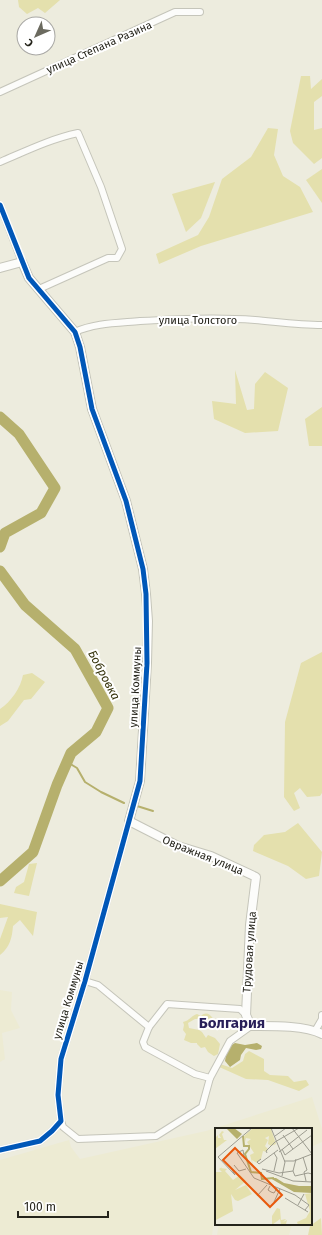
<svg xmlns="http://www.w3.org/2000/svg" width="322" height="1235" viewBox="0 0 322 1235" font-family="'Fira Sans',sans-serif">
	<rect width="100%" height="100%" fill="#edecde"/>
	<g fill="#edebd3">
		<path d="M0 990 12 992 11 1010 20 1028 2 1033 5 1059 0 1062Z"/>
		<path d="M312 1097 322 1129V1142L311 1147V1129H216V1205L212 1235H0V1160L69 1140 71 1147 80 1159 206 1131Z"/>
		<path d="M219 1224H292L289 1235H217Z"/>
	</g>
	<g fill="#e4e0ad">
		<path d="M18 0H60L45 13 38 8 27 14 19 7Z"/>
		<path d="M301 76H310L311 89 322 79V96L314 102V130L322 128V158L314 164 293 143 290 131Z"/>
		<path d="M268 128 278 129 274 155 283 176 300 187 313 212 201 246 159 264 156 254 198 235 209 217 222 179 251 157Z"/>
		<path d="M322 169V203L306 180Z"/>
		<path d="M215 182 201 218 186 232 172 194Z"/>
		<path d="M235 370 247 410 254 409 255 384 265 372 288 388 278 431 245 433 214 419 212 401 236 404Z"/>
		<path d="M322 407V446H309L305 419Z"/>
		<path d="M322 652V793L320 796 307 797 300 788 294 793 300 808 294 811 284 797 285 722 301 663Z"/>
		<path d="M32 673 45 682 31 699 24 700 8 721 0 726V709C11 702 21 687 23 675Z"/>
		<path d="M298 823 322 852 319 876 306 879 288 866 253 851 254 845 264 835 285 832Z"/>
		<path d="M37 863 29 896 14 893 16 887 24 882 29 864Z"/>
		<path d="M0 904 37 912 33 936 20 920 13 926C12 938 10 947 0 955V939L8 917 0 918Z"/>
		<path d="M197 1014 201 1016C207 1010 212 1016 215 1022L213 1024 211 1022 205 1025 201 1019H195L188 1023 189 1028 199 1030 202 1032 206 1038 208 1035 215 1038 220 1044 218 1054 214 1056 208 1052 205 1047 201 1048 197 1044V1043H191L184 1040 186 1034 183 1030 184 1025 183 1022C189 1021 191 1016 197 1014Z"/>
		<path d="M249 1051 264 1059V1071L270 1075 288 1076 294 1082 306 1080 309 1085 299 1091 268 1080 246 1079 217 1066 220 1064 232 1068 243 1061 245 1054Z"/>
		<path d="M321 1218 322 1235H308L310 1226Z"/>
	</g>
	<path fill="#b6b06d" d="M235 1043 245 1045 257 1043 262 1046 261 1049 256 1050 246 1048 241 1055 240 1060 230 1067 225 1061 227 1048Z"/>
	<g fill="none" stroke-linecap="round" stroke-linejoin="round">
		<g stroke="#b6b06d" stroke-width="2">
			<path d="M67 762 77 768 85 782 101 792 124 803"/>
			<path d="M137 806 153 811"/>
		</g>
		<g stroke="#b6b06d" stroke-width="11">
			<path d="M0 417 19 434 55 488 41 513 5 533 0 547"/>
			<path d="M0 571 25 605 75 649 108 708 96 732 71 753 57 785 33 852 0 881"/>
		</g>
		<g stroke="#c5c5ba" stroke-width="8">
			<g id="street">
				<path d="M0 92 175 12H200"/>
				<path d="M0 162C26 151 50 139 78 133L101 187 122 249 117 258H108L39 289"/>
				<path d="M0 205 22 262"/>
				<path d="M75 332C94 323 118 323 140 321 178 319 217 317 255 320 278 322 300 325 322 325"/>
				<path d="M85 981 98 985 149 1027 167 1004 240 1009 246 1015"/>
				<path d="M149 1027 143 1042 145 1047 195 1074 210 1078 230 1041 251 1026"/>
				<path d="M315 1031 322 1019V1015"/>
				<path d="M61 1121 63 1127 78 1139 156 1136 202 1107 210 1078"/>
				<path d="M0 1150 40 1141 52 1131 61 1121 58 1095 61 1059 85 981 129 821"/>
			</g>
		</g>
		<g stroke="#c5c5ba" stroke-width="10">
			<path id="secondary" d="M0 268 22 262 29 278 75 332 80 347 92 409 126 501 143 569 146 594 148 621 147 663 140 781 129 821 178 846 211 856 256 877 250 925 246 1015 251 1026C271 1026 304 1025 322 1034"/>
		</g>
		<use href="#street" stroke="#fcfcfa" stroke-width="6"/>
		<use href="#secondary" stroke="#fcfcfa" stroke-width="8"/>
		<g stroke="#fff" stroke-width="8">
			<path id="cycleway" d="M0 205 29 278 75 332 80 347 92 409 126 501 143 569 146 594 147 663 140 781 85 981 61 1059 58 1095 61 1121 52 1131 40 1141 0 1150"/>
		</g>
		<use href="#cycleway" stroke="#0057b8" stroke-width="5"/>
	</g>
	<g text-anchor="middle" stroke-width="4" stroke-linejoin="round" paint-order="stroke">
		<g font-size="11" fill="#25241b" stroke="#fff">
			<text transform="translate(99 47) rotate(-24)" y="4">улица Степана Разина</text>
			<text x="198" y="324">улица Толстого</text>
			<text transform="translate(135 687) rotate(-87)" y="4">улица Коммуны</text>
			<text transform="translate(203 855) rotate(22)" y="4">Овражная улица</text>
			<text transform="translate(249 952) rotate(-86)" y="4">Трудовая улица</text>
			<text transform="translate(68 1000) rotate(-73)" y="4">улица Коммуны</text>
		</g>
		<g font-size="12" font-style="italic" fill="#343109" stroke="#fff">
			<text transform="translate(104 675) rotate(62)" y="4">Бобровка</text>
		</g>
		<g font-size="15" font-weight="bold" fill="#281f59" stroke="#fff">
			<text x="232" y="1028">Болгария</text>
		</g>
	</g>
	<g transform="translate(215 1128)">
		<rect width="97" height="97" fill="#edecde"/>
		<path d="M38 0 56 1 61 16 56 18 53 16 54 8 50 10 53 12 50 18 53 21 52 24 48 23 46 31 42 35 37 32 38 38 35 27 39 25 32 14 36 11 31 10 30 14 29 8ZM7 3 9 4 7 6 9 12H12L0 21V10L3 7V10H6L4 7ZM8 38 6 40 12 41 10 43 18 52 25 47 31 53 20 62 31 57 37 66 23 73 20 72 16 66 18 83 1 92 0 44H7L4 41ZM97 65V97H83L82 94 91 90 95 83 90 66ZM62 80 65 81 66 92 71 91 68 94 72 92 71 96 66 97 65 91 57 97V88Z" fill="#e4e0ad"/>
		<path d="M11 0H19L27 6 22 11ZM55 50H61L69 55 84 58H97V65L79 64Z" fill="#b6b06d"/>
		<path fill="none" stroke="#b6b06d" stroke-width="2" d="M28 8 29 18H34V21L30 26 36 44 46 45 47 51 59 50"/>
		<path fill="none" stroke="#9d9c90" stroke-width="1" d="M56 0 70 34 67 48M77 0 97 26M68 7 78 21M60 8 71 0M67 21 70 27 97 7M64 24 92 2M52 25 51 23 60 14 84 0M29 28 28 22 22 25 39 50 80 67 94 77 90 82M88 29 92 42 89 44 91 53M46 31 42 34 44 36 63 22M69 33H79L97 26M19 37 24 43 31 41M16 40 20 47 3 29 37 0M47 41 64 45 78 43 81 31M51 43 78 53 97 54M59 43 62 30 59 25M78 43 80 48 93 45 97 46M55 58 53 62 56 64 59 65 62 60M42 68 52 57M70 70 93 84M59 74 65 61M83 77 89 66"/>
		<path fill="#e8590c" fill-opacity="0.15" stroke="#e8590c" stroke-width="2" d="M20 20 67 67 55 79 8 32Z"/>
		<rect width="97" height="97" fill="none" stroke="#25241b" stroke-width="2"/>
	</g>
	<g transform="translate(36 36) rotate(225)"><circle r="19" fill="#ffffff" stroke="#a8a7a4"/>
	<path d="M0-3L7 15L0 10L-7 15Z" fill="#6b6a5f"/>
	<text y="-6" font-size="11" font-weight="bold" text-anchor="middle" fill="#25241b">С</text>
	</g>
	<path d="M18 1211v6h90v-6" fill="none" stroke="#25241b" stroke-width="2"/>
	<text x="24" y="1211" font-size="12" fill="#25241b" stroke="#ffffff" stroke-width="3" paint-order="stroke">100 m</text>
</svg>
